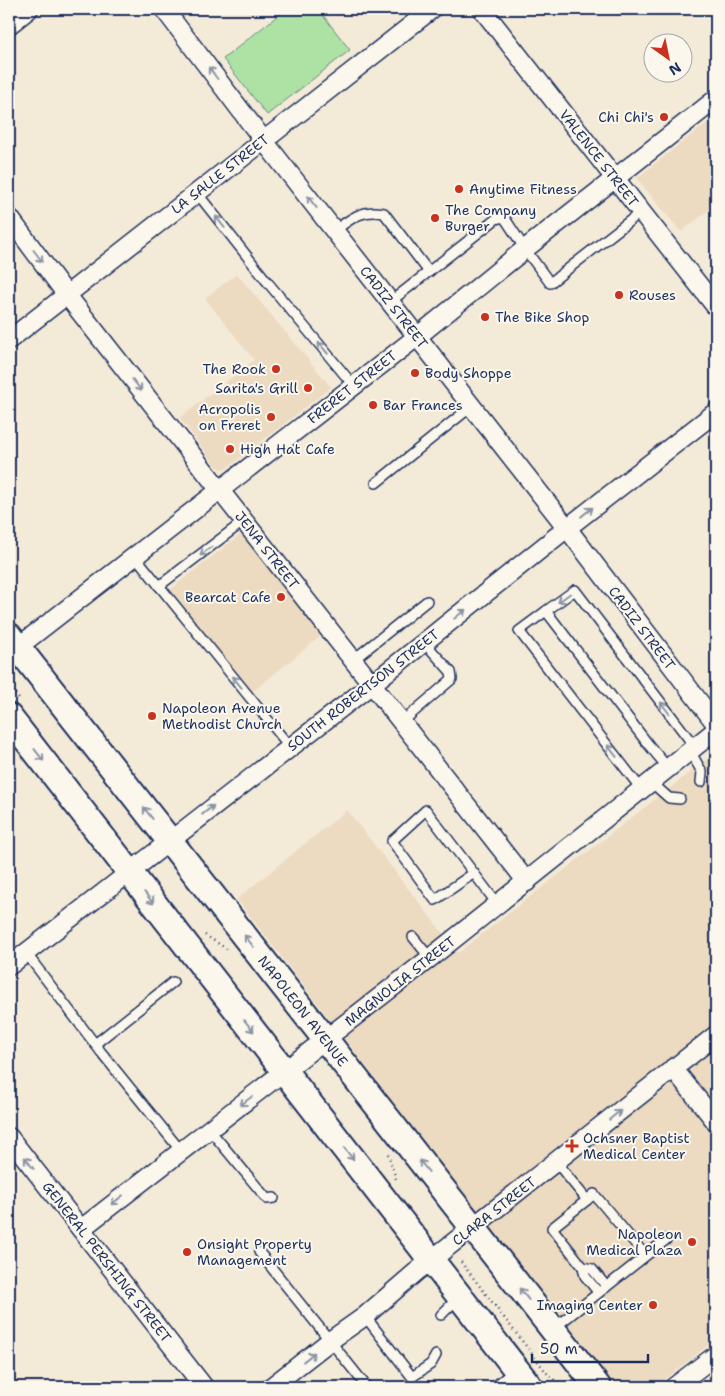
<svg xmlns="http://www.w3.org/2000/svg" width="725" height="1396" viewBox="0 0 725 1396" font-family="'Shantell Sans',sans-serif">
	<rect width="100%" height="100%" fill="#f4ead8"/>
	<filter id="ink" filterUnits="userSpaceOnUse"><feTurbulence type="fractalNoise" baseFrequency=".02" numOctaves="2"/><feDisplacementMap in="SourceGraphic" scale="10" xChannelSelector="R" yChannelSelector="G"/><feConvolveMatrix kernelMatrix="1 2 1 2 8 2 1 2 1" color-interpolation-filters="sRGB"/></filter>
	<g filter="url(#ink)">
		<g fill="#ecdac1">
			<path d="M716 116V204L681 232 637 178Z"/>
			<path d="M237 274 331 387 227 468 221 469 216 466 180 418 254 360 205 298Z"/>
			<path d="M244 532 322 635 252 692 170 590Z"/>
			<path d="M716 752V1339L655 1387H613L237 899 347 810 458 953Z"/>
		</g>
		<path fill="#ade2a4" stroke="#648881" d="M286 9H318L350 50 267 115 223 59Z"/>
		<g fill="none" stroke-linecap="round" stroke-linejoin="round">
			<g stroke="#1b2f5e" stroke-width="12">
				<g id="lane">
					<path d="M197 193 269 284 354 386"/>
					<path d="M334 231C352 218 361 209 384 213L429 272"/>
					<path d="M390 302 496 219 504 217 525 249 550 283 641 212"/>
					<path d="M376 483 472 406"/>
					<path d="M135 556 290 747"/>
					<path d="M159 586 244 521"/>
					<path d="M546 611 519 631 642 790"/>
					<path d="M353 660 427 601"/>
					<path d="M402 722 452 679 451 672 424 642"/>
					<path d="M690 751 702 772 701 782"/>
					<path d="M668 768 648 744 546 611 575 590 695 747"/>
					<path d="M651 782 669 798 680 799"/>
					<path d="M474 873 435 900 392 841 426 810 498 905"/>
					<path d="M413 937 430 958"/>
					<path d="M26 953 101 1052 181 1151"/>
					<path d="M95 1044 173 982"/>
					<path d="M209 1129 267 1199 274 1198"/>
					<path d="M556 1162 587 1200 594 1194 645 1255"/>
					<path d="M259 1252 367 1387"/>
					<path d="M583 1267 552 1228 587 1200"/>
					<path d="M598 1292 585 1276 583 1267 592 1269 606 1286"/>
					<path d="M441 1315 458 1298"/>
					<path d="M365 1316 412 1377 431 1364 436 1355"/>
					<path d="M554 1328 667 1239"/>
					<path d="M494 1387 514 1371"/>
				</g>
			</g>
			<g stroke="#1b2f5e" stroke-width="21">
				<g id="street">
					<path d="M164 9 264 141 567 528 716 724"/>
					<path d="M482 9 716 307"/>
					<path d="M9 25 29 9"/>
					<path d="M9 217 66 294 527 882"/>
					<path d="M9 340 432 9"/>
					<path d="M9 654 418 336 525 249 716 99"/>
					<path d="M9 966 372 684 567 528 716 412"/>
					<path d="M673 1068 716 1122"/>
					<path d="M9 1137 204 1387"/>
					<path d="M81 1229 430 958 716 730"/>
					<path d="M271 1387 331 1340 365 1316 416 1272 716 1035"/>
					<path d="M674 1387 716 1355"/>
				</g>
			</g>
			<g stroke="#1b2f5e" stroke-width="29">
				<g id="secondary">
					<path d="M9 636 598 1387"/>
					<path d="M9 717 530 1387"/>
				</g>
			</g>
			<g stroke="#1b2f5e" stroke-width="2.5" stroke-dasharray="1 4" stroke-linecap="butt">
				<path d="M9 686 19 699"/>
				<path d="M205 935 230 951"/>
				<path d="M388 1154 397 1182"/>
				<path d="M461 1262 550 1377 565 1387"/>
			</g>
			<use href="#lane" stroke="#fbf7ec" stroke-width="9"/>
			<use href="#street" stroke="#fbf7ec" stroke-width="18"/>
			<use href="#secondary" stroke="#fbf7ec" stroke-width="25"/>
		</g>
		<defs><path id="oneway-shaft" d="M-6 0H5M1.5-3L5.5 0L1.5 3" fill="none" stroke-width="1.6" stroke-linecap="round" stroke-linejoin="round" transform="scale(1.25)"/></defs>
		<g stroke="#8b93a5">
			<use href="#oneway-shaft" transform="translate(213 73) rotate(-127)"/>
			<use href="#oneway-shaft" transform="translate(312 202) rotate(-128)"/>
			<use href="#oneway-shaft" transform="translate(220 222) rotate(-128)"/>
			<use href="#oneway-shaft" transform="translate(38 256) rotate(53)"/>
			<use href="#oneway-shaft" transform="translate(323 348) rotate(-130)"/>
			<use href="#oneway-shaft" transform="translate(137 385) rotate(52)"/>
			<use href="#oneway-shaft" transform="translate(587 512) rotate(-38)"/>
			<use href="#oneway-shaft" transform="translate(206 551) rotate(143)"/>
			<use href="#oneway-shaft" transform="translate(564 598) rotate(143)"/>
			<use href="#oneway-shaft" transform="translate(460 614) rotate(-39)"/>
			<use href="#oneway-shaft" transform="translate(237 682) rotate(-129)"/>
			<use href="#oneway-shaft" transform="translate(665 708) rotate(-127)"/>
			<use href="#oneway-shaft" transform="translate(612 751) rotate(-128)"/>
			<use href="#oneway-shaft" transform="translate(39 755) rotate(52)"/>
			<use href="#oneway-shaft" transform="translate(208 810) rotate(-38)"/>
			<use href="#oneway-shaft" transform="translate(148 813) rotate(-128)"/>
			<use href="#oneway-shaft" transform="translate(149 898) rotate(52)"/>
			<use href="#oneway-shaft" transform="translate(249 941) rotate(-128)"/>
			<use href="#oneway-shaft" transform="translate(249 1026) rotate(52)"/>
			<use href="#oneway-shaft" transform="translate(246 1101) rotate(143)"/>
			<use href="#oneway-shaft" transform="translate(615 1115) rotate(-39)"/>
			<use href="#oneway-shaft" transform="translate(349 1154) rotate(52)"/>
			<use href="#oneway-shaft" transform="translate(29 1163) rotate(-128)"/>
			<use href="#oneway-shaft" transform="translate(424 1166) rotate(-128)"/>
			<use href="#oneway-shaft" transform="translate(117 1200) rotate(142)"/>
			<use href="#oneway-shaft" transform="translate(524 1294) rotate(-128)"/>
			<use href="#oneway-shaft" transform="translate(309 1357) rotate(-38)"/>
		</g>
	</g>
	<g fill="#c8321e" stroke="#fbf7ec" stroke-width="2">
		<circle cx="664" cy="117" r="5"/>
		<circle cx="459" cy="189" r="5"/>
		<circle cx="435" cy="218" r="5"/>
		<circle cx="619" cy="295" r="5"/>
		<circle cx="485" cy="317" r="5"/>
		<circle cx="276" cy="369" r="5"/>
		<circle cx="415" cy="373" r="5"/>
		<circle cx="308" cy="388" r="5"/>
		<circle cx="373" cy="405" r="5"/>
		<circle cx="271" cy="417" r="5"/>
		<circle cx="230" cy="449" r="5"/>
		<circle cx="281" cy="597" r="5"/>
		<circle cx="152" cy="716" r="5"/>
		<path d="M569.5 1138.5h5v5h5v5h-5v5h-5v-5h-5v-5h5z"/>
		<circle cx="692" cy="1242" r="5"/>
		<circle cx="187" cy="1252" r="5"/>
		<circle cx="653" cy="1305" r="5"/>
	</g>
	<g text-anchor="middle" stroke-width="4" stroke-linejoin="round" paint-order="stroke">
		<g font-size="14" fill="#1b2f5e" stroke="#fbf7ec" text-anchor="start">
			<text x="654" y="122" text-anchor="end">Chi Chi's</text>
			<text x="469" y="194">Anytime Fitness</text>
			<text x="445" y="215">The Company<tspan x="445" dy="16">Burger</tspan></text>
			<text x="629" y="300">Rouses</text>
			<text x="495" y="322">The Bike Shop</text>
			<text x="266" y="374" text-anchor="end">The Rook</text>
			<text x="425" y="378">Body Shoppe</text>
			<text x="298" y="393" text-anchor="end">Sarita's Grill</text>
			<text x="383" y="410">Bar Frances</text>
			<text x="261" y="414" text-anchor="end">Acropolis<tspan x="261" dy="16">on Freret</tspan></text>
			<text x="240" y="454">High Hat Cafe</text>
			<text x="271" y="602" text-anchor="end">Bearcat Cafe</text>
			<text x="162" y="713">Napoleon Avenue<tspan x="162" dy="16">Methodist Church</tspan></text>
			<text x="583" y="1143">Ochsner Baptist<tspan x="583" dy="16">Medical Center</tspan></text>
			<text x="682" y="1239" text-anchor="end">Napoleon<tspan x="682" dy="16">Medical Plaza</tspan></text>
			<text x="197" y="1249">Onsight Property<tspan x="197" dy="16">Management</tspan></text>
			<text x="643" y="1310" text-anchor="end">Imaging Center</text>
		</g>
		<g font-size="14" fill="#1b2f5e" stroke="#fbf7ec">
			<text transform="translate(599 158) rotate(52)" y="5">VALENCE STREET</text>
			<text transform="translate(220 174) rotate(-38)" y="5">LA SALLE STREET</text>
			<text transform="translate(394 307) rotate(52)" y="5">CADIZ STREET</text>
			<text transform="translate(352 387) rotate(-38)" y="5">FRERET STREET</text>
			<text transform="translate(267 550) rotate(52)" y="5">JENA STREET</text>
			<text transform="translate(642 628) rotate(53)" y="5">CADIZ STREET</text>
			<text transform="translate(363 690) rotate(-38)" y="5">SOUTH ROBERTSON STREET</text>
			<text transform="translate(400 981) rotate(-38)" y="5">MAGNOLIA STREET</text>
			<text transform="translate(303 1011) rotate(52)" y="5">NAPOLEON AVENUE</text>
			<text transform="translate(494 1211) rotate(-38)" y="5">CLARA STREET</text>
			<text transform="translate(107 1262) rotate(52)" y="5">GENERAL PERSHING STREET</text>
		</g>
	</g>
	<rect width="725" height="1396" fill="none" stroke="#fbf7ec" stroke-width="30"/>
	<rect x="15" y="15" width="695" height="1366" fill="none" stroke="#1b2f5e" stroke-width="2" filter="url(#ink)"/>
	<g transform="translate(668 58) rotate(147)"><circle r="24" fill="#fbf7ec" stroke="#a1a7b3"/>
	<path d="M0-4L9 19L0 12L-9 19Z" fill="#c8321e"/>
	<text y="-8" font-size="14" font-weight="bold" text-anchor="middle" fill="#1b2f5e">N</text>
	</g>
	<path d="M532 1354v8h116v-8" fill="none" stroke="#1b2f5e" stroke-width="2.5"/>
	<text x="540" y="1354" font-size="15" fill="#1b2f5e" stroke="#fbf7ec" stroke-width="4" paint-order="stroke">50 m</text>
</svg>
